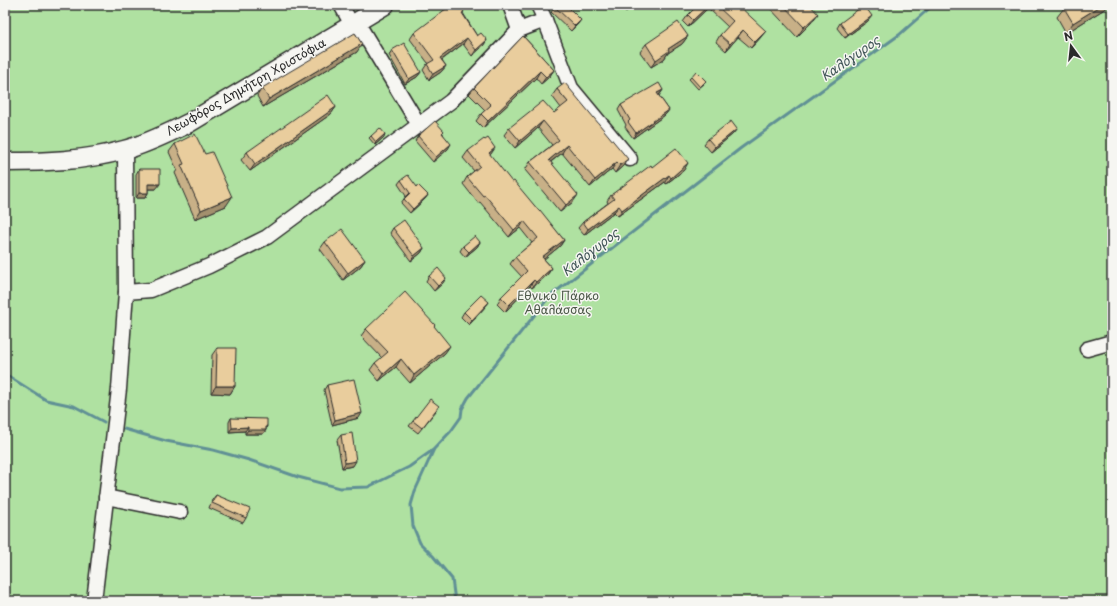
<svg xmlns="http://www.w3.org/2000/svg" width="1117" height="606" viewBox="0 0 1117 606" font-family="'Playpen Sans',sans-serif">
	<rect width="100%" height="100%" fill="#f6f6f2"/>
	<filter id="ink" filterUnits="userSpaceOnUse"><feTurbulence type="fractalNoise" baseFrequency=".025" numOctaves="2"/><feDisplacementMap in="SourceGraphic" scale="8" xChannelSelector="R" yChannelSelector="G"/><feConvolveMatrix kernelMatrix="1 2 1 2 8 2 1 2 1" color-interpolation-filters="sRGB"/></filter>
	<g filter="url(#ink)">
		<rect fill="#afe1a1" stroke="#6d8666" x="5" y="5" width="1107" height="596"/>
		<g fill="none" stroke-linecap="round" stroke-linejoin="round">
			<g stroke="#609095" stroke-width="3">
				<path d="M5 374 46 400 74 406 104 422"/>
				<path d="M124 429 166 441 213 450 249 460 298 477 340 488 368 487 409 467 433 450"/>
				<path d="M455 601 452 579 433 556 420 543 413 526 411 505 415 491 434 449 451 431 461 417 462 409 468 398 549 297 741 148 899 35 933 5"/>
			</g>
			<g stroke="#2b2b2b" stroke-width="17">
				<g id="minor">
					<path d="M341 5 352 25"/>
					<path d="M510 5 519 30"/>
					<path d="M545 20 571 88 630 159"/>
					<path d="M357 22 419 125"/>
					<path d="M126 292 151 290 209 266 267 237 451 101 519 30 545 20 538 5"/>
					<path d="M1087 349 1112 342"/>
					<path d="M106 497 180 512"/>
					<path d="M94 601 119 389 126 292 125 150"/>
				</g>
			</g>
			<g stroke="#2b2b2b" stroke-width="21">
				<path id="major" d="M5 162C45 162 85 161 124 150 147 144 168 133 189 123L385 5"/>
			</g>
			<use href="#minor" stroke="#f6f6f2" stroke-width="14"/>
			<use href="#major" stroke="#f6f6f2" stroke-width="18"/>
		</g>
		<g fill="#c8b087" stroke="#2b2b2b">
			<path d="M620 5H633L626 12Z"/>
			<path d="M698 5H738L761 37 751 48 738 37 726 51 716 42 720 35 728 27 708 8 688 27 683 22 688 15Z"/>
			<path d="M767 5H810L811 23 797 37Z"/>
			<path d="M1068 5H1111L1066 33 1057 17 1064 8Z"/>
			<path d="M555 7 578 24 571 31 551 12Z"/>
			<path d="M464 12 463 13 477 36 487 40 483 46 472 56 463 44 442 60 446 66 441 72 429 80 423 70 427 64 428 63 410 39 414 33Z"/>
			<path d="M868 21 845 38 837 28 840 23Z"/>
			<path d="M523 36 554 70 549 77 541 84 536 78 483 128 476 121 481 114 485 110 469 94 474 88Z"/>
			<path d="M688 36 682 44 668 53 664 59 651 67 640 52 646 44Z"/>
			<path d="M392 50 421 72 417 77 405 84 389 55Z"/>
			<path d="M357 52 263 107 257 96 262 88Z"/>
			<path d="M691 77 704 84 698 89 689 79Z"/>
			<path d="M557 89 623 166 615 173 612 169 590 187 562 153 551 162 573 202 560 212 525 170 530 162 552 145 538 128 515 148 504 135 509 128 554 113 561 108 552 96Z"/>
			<path d="M663 90 659 96 669 110 665 115 633 138 625 127 626 125 618 110 621 105Z"/>
			<path d="M336 107 331 114 250 171 241 160 247 152Z"/>
			<path d="M443 133 448 149 433 162 415 141 418 136Z"/>
			<path d="M733 134 711 152 704 144 708 139Z"/>
			<path d="M371 136 384 137 375 145 369 138Z"/>
			<path d="M175 144 205 154 226 206 195 219 175 173 177 170 169 152Z"/>
			<path d="M468 151 512 182 539 211 564 240 560 246 544 259 552 268 547 275 532 288 530 286 505 312 497 304 501 297 522 277 510 264 515 257 532 243 520 228 509 237 480 202 478 203 463 184 467 177 474 171 463 158Z"/>
			<path d="M652 167 684 170 666 184 665 182 618 216 614 212 584 235 578 228 583 222 608 203 607 201 611 195Z"/>
			<path d="M139 169 156 189H148V193L145 198H136V174Z"/>
			<path d="M401 180 417 187 428 195 425 199 410 213 401 203 406 196 398 184Z"/>
			<path d="M393 228 424 248 421 253 411 261 390 233Z"/>
			<path d="M325 242 365 260 360 267 343 280 320 249Z"/>
			<path d="M480 242 477 247 465 257 460 251 463 246Z"/>
			<path d="M429 276 443 283 434 291 426 281Z"/>
			<path d="M489 302 485 307 469 325 461 317 464 312Z"/>
			<path d="M434 326 445 353 410 383 396 367 379 381 370 370 375 363 382 358 361 336 366 329Z"/>
			<path d="M217 348 235 386 230 394 211 393 212 355Z"/>
			<path d="M327 385 359 418 332 425 324 390Z"/>
			<path d="M436 411 418 433 409 426 413 421Z"/>
			<path d="M231 418 267 426 266 428V430L263 434H245V431L229 432V422Z"/>
			<path d="M341 435 353 466 342 468 337 440Z"/>
			<path d="M216 495 246 518 243 523 209 508 212 500Z"/>
		</g>
		<g fill="#a3906e" stroke="#2b2b2b">
			<path d="M632 5H633L626 12 630 7Z"/>
			<path d="M709 5H710L708 8 688 27 693 20Z"/>
			<path d="M1102 5H1111L1066 33 1073 23Z"/>
			<path d="M818 14 811 23 797 37 804 27Z"/>
			<path d="M872 16 868 21 845 38 848 34Z"/>
			<path d="M581 20 578 24 571 31 575 26Z"/>
			<path d="M743 30 738 37 726 51 730 44Z"/>
			<path d="M766 31 761 37 751 48 755 42Z"/>
			<path d="M688 36 682 44 668 53 664 59 651 67 656 60 668 49Z"/>
			<path d="M467 38 463 44 436 64 440 58Z"/>
			<path d="M487 40 483 46 472 56 476 50Z"/>
			<path d="M362 44 357 52 263 107 269 99Z"/>
			<path d="M446 66 441 72 429 80 433 74Z"/>
			<path d="M554 70 549 77 541 84 546 77Z"/>
			<path d="M540 71 536 78 483 128 488 121Z"/>
			<path d="M421 72 417 77 405 84 409 79Z"/>
			<path d="M663 90 659 95 654 98 657 93Z"/>
			<path d="M336 107 331 114 250 171 255 164Z"/>
			<path d="M669 110 665 115 633 138 636 133Z"/>
			<path d="M543 121 538 128 515 148 520 141Z"/>
			<path d="M737 129 733 134 711 152 715 147Z"/>
			<path d="M385 134 384 137 375 145 376 142Z"/>
			<path d="M451 144 448 149 433 162 436 157Z"/>
			<path d="M567 145 562 153 544 167 549 160Z"/>
			<path d="M495 148 491 154 484 159 489 153Z"/>
			<path d="M628 159 623 166 615 173 620 165Z"/>
			<path d="M617 162 612 169 590 187 595 180Z"/>
			<path d="M688 163 684 170 666 184 671 178Z"/>
			<path d="M669 175 665 182 618 216 622 210Z"/>
			<path d="M148 184H160L156 189H145Z"/>
			<path d="M139 193H148L145 198H136Z"/>
			<path d="M428 195 425 199 410 213 413 209Z"/>
			<path d="M578 195 573 202 560 212 566 205Z"/>
			<path d="M232 197 226 206 195 219 201 210Z"/>
			<path d="M619 206 614 212 584 235 588 229Z"/>
			<path d="M524 221 520 228 509 237 514 230Z"/>
			<path d="M564 240 560 246 538 264 542 257Z"/>
			<path d="M480 242 477 247 465 257 469 252Z"/>
			<path d="M424 248 421 253 411 261 414 256Z"/>
			<path d="M365 260 360 267 343 280 348 273Z"/>
			<path d="M552 268 547 275 532 288 536 282Z"/>
			<path d="M446 278 443 283 434 291 438 286Z"/>
			<path d="M534 280 530 286 505 312 509 305Z"/>
			<path d="M489 302 485 307 469 325 472 320Z"/>
			<path d="M450 346 445 353 410 383 414 375Z"/>
			<path d="M401 359 396 367 379 381 384 374Z"/>
			<path d="M216 386H235L230 394 211 393Z"/>
			<path d="M362 413 359 418 332 425 335 420Z"/>
			<path d="M267 426 265 430H266L263 434H245L248 430Z"/>
			<path d="M248 427 245 431 229 432 232 428Z"/>
			<path d="M356 461 353 466 342 468 345 463Z"/>
		</g>
		<g fill="#e9cd9d" stroke="#2b2b2b">
			<path d="M451 5H459L464 12 462 13 477 36 481 33 487 40 476 50 467 38 440 58 446 66 433 74 427 64 434 60 414 33Z"/>
			<path d="M556 5H566L581 20 575 26 555 7Z"/>
			<path d="M698 5H709L693 20 688 15Z"/>
			<path d="M716 5H738L766 31 755 42 743 30 730 44 720 35 733 21Z"/>
			<path d="M783 5H810L818 14 804 27Z"/>
			<path d="M864 5 872 16 848 34 840 23Z"/>
			<path d="M1068 5H1102L1073 23 1064 8Z"/>
			<path d="M678 22 688 36 668 49 669 51 656 60 646 44Z"/>
			<path d="M355 33 362 44 269 99 262 88Z"/>
			<path d="M523 36 554 70 546 77 540 71 488 121 481 114 491 105 474 88Z"/>
			<path d="M404 43 421 72 409 79 392 50Z"/>
			<path d="M696 71 706 81 700 87 691 77Z"/>
			<path d="M565 83 628 159 620 165 617 162 595 180 567 145 549 160 578 195 566 205 530 162 559 140 543 121 520 141 509 128 543 101 554 113 568 102 557 89Z"/>
			<path d="M659 83 663 90 657 93 669 110 636 133 628 122 630 120 621 105Z"/>
			<path d="M328 95 336 107 255 164 247 152Z"/>
			<path d="M435 121 444 131 442 133 451 144 436 157 418 136Z"/>
			<path d="M731 121 737 129 715 147 708 139Z"/>
			<path d="M380 128 385 134 376 142 371 136Z"/>
			<path d="M195 134 205 154 212 152 232 197 201 210 181 165 184 164 175 144Z"/>
			<path d="M488 138 495 148 489 153 512 182 514 181 539 211 540 210 564 240 542 257 552 268 536 282 534 280 509 305 501 297 527 271 515 257 538 238 524 221 514 230 485 195 483 196 467 177 480 166 468 151 484 139 485 140Z"/>
			<path d="M676 148 688 163 671 178 669 175 622 210 619 206 588 229 583 222 614 199 611 195 651 165 652 167Z"/>
			<path d="M139 169H160V184H148V193H139Z"/>
			<path d="M408 175 417 187 418 185 428 195 413 209 404 199 410 193 401 180Z"/>
			<path d="M404 220 424 248 414 256 393 228Z"/>
			<path d="M342 229 365 260 348 273 325 242Z"/>
			<path d="M475 236 480 242 469 252 463 246Z"/>
			<path d="M438 268 446 278 438 286 429 276Z"/>
			<path d="M405 292 422 311 435 325 434 326 450 346 414 375 401 359 384 374 375 363 388 352 366 329Z"/>
			<path d="M481 295 489 302 472 320 464 312Z"/>
			<path d="M217 348H236L235 386H216Z"/>
			<path d="M354 379 362 413 335 420 327 385Z"/>
			<path d="M430 399 439 406 422 428 413 421Z"/>
			<path d="M231 418 267 419V426H266V430H248V427L232 428Z"/>
			<path d="M352 433 356 461 345 463 341 435Z"/>
			<path d="M216 495 250 509 246 518 212 503Z"/>
		</g>
	</g>
	<g text-anchor="middle" stroke-width="3" stroke-linejoin="round" paint-order="stroke">
		<g font-size="12" fill="#2b2b2b" stroke="#f6f6f2">
			<text transform="translate(246 87) rotate(-30)" y="4">Λεωφόρος Δημήτρη Χριστόφια</text>
		</g>
		<g font-size="12" fill="#4c5848" stroke="#f6f6f2">
			<text x="558" y="300">Εθνικό Πάρκο<tspan x="558" dy="14">Αθαλάσσας</tspan></text>
		</g>
		<g font-size="13" font-style="italic" fill="#415557" stroke="#f6f6f2">
			<text transform="translate(850 58) rotate(-35)" y="5">Καλόγυρος</text>
			<text transform="translate(590 252) rotate(-38)" y="5">Καλόγυρος</text>
		</g>
	</g>
	<rect width="1117" height="606" fill="none" stroke="#f6f6f2" stroke-width="20"/>
	<rect x="10" y="10" width="1097" height="586" fill="none" stroke="#2b2b2b" stroke-width="1.5" filter="url(#ink)"/>
	<g transform="translate(1071 46) rotate(345)" stroke="#f6f6f2" stroke-width="3" paint-order="stroke">
	<path d="M0-3L7 15L0 10L-7 15Z" fill="#2b2b2b"/>
	<text y="-6" font-size="11" font-weight="bold" text-anchor="middle" fill="#2b2b2b">N</text>
	</g>
</svg>
